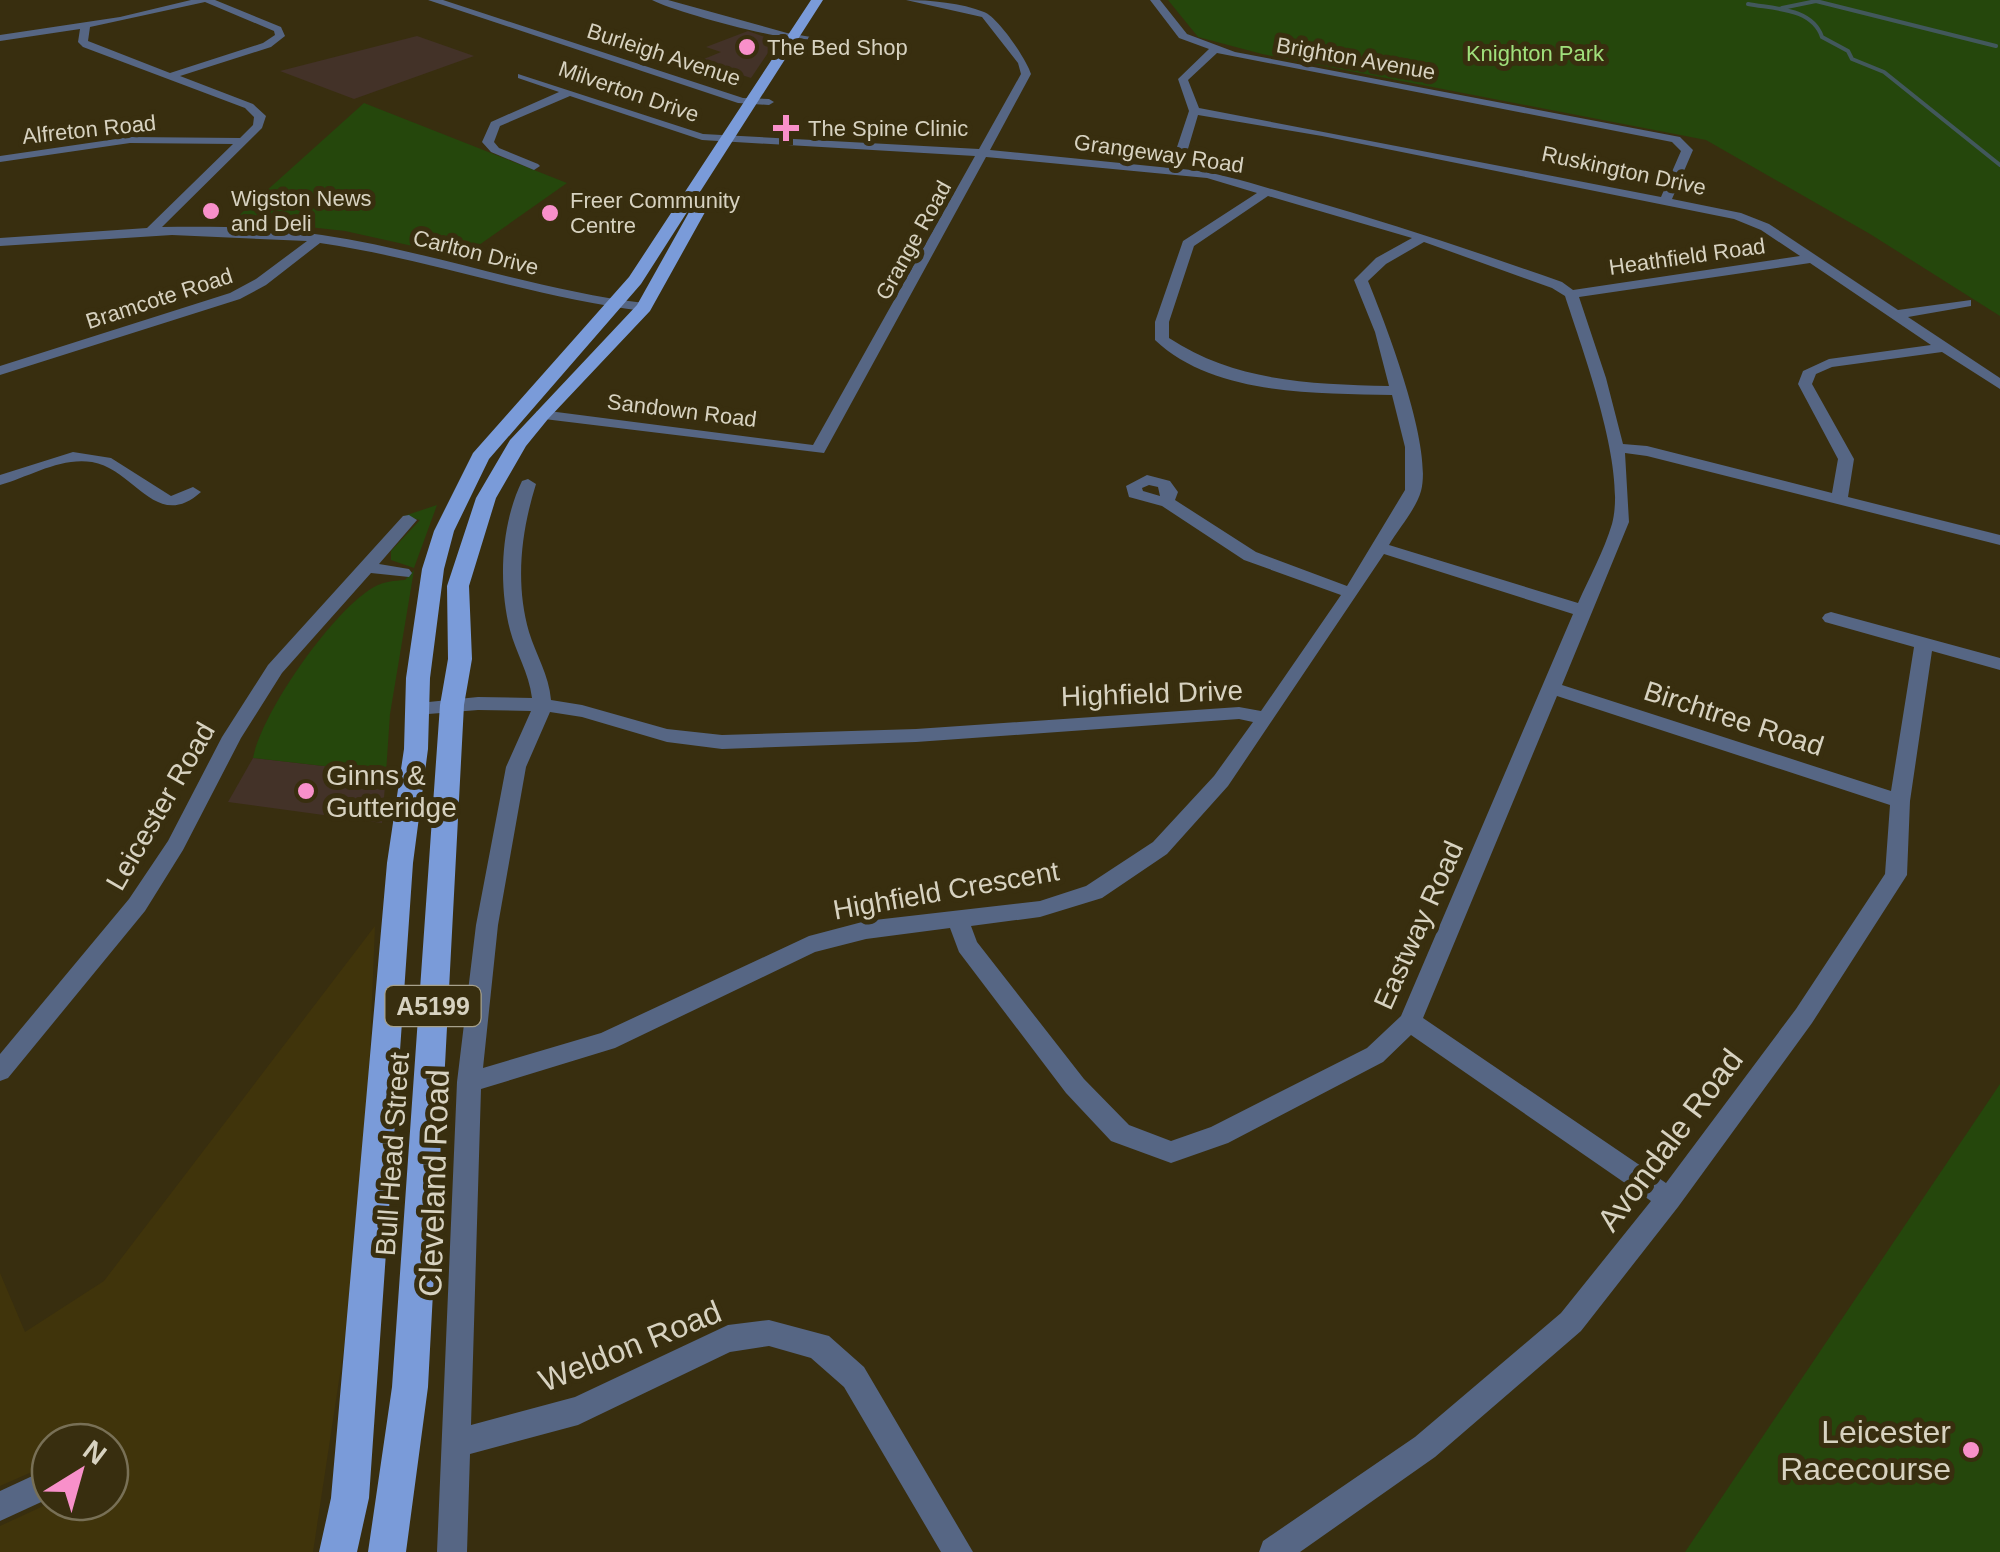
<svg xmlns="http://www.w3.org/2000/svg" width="2000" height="1552" viewBox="0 0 2000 1552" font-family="Helvetica,sans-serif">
	<rect width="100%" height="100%" fill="#382e0f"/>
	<g fill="#433228">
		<path d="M748 31 776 41 751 78 699 61 721 52 706 47Z"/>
		<path d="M417 36 474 56 354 99 280 71Z"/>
		<path d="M253 758 386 773 382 823 228 802Z"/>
	</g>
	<path fill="#40340b" d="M375 926 363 1222 313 1552H0V1526L52 1502H110V1442H50V1464L0 1486V1273L25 1332 104 1281Z"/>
	<g fill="#25470c">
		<path d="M1168 0H2000V316L1870 234 1706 140 1262 54 1198 37Z"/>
		<path d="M364 103 567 183 462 257 345 231 235 219Z"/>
		<path d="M437 505 414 568 391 560V551L420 520 404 516Z"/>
		<path d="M414 570 390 714 386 773 253 758C262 712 333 610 374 587 385 581 393 581 405 580Z"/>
		<path d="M2000 1084V1552H1685Z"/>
	</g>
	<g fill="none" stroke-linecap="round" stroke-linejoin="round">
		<g stroke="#42585c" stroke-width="4">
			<path d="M1748 4C1775 9 1812 8 1822 37L1848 51 1852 59 1884 72 2000 165"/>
			<path d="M1782 8 1816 1 1996 46"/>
		</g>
		<g fill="#566684" fill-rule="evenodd">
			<path d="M191 0H215L281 27 285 36 271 47 180 76 253 104 266 116 262 128 162 227C215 226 270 227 322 235 430 251 535 290 644 303L651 307 644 311C534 298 430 259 320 243L266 285 240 299 0 375V366L230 293 256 279 307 241 172 235 0 246V238L147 228 233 144 130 143 0 162V156L130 137 240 138 253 125 254 117 245 108 83 47 78 42 80 29 0 41V35L120 17ZM205 2 274 31 275 35 263 43 170 73 88 41 90 27Z"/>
			<path d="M428 0H443L743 98 769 99 774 102 769 105 738 103Z"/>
			<path d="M652 0H668L787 33 817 38C796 46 675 12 652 0Z"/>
			<path d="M906 0C930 0 962 3 984 12 998 17 1027 60 1031 74L990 150 1170 168 1189 111 1178 79 1209 49 1179 38 1150 0H1160L1187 34 1235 52 1680 137 1693 150 1672 199 1741 213 1769 224 1898 310 1971 300V306L1908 317 2000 378V389L1942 352 1832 367 1816 374 1812 384 1854 459 1848 497 2000 535V545L1647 456 1625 453 1629 522 1562 685 1891 791 1914 647 1825 622 1822 618 1825 614 1831 612 2000 658V670L1932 651 1910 801 1907 875 1812 1023 1678 1207 1581 1331 1435 1457 1300 1552H1259L1263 1541 1415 1437 1561 1313 1651 1201 1411 1035 1383 1062 1228 1143 1171 1163 1111 1141 1066 1093 959 952 950 928 866 939 815 952 615 1048 481 1089 471 1425 575 1397 728 1325 769 1320 829 1336 864 1367 973 1552H941L844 1387 811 1358 769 1346 730 1352 578 1425 470 1454 467 1552H437L457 1082 476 925 506 767 531 711 478 710 416 715 406 709 409 704 478 697 532 698C529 673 516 653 510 630 498 583 501 524 522 481L528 479 536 484C521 532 515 583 529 632 536 655 549 675 551 700L582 705 667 729 722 735 916 729 1239 707 1261 711 1341 595 1244 560 1162 506 1129 497 1126 486 1147 475 1170 481 1178 492 1175 500 1256 552 1347 586 1405 490V447L1392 395C1316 393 1214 396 1155 340V322L1183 241 1257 193 1207 178 986 157 824 453 536 418V412L541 410 813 445 975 156 702 140 570 96 500 126 494 142 499 148 538 164 540 166 534 170 491 152 482 142 491 122 559 92 518 78V74L703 134 979 149 1021 74 1018 63 982 17ZM1217 53 1672 142 1681 151 1661 197 1199 108 1188 80ZM1198 115 1322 136 1734 219 1761 230 1800 256 1573 290 1562 282C1477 252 1393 224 1306 199 1265 188 1226 173 1182 169ZM1268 196 1412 238 1376 258 1354 280 1375 332 1389 386C1311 384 1236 382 1169 338V322L1194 246ZM1424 242 1552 288 1565 296C1583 352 1627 468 1612 524 1604 551 1589 578 1578 603L1389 545C1399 528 1416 509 1421 491 1433 446 1386 325 1368 281L1386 264ZM1810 263 1931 345 1829 359 1803 371 1798 384 1838 459 1832 493 1647 446 1623 444 1606 378 1579 297ZM1149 485 1158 487 1160 496 1143 491 1142 488ZM1384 554 1573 614 1401 1016 1367 1048 1211 1127 1171 1141 1129 1125 1084 1079 977 942 971 926 1040 917 1102 898 1167 854 1228 786ZM1557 696 1890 805 1885 874 1796 1009 1666 1183 1423 1018ZM550 712 582 717 667 742 722 749 916 742 1239 719 1253 722 1214 776 1153 842 1086 886 1040 901 866 921 809 936 601 1033 483 1068 498 925 526 767Z"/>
			<path d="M73 452 111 458 171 496 193 487 201 492C156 532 136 470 92 462 60 457 29 477 0 485V475Z"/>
			<path d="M409 515 417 520 379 564 409 569 412 573 409 577 371 573 282 673 241 738 183 850 145 911 8 1078 0 1081V1054L129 899 168 841 222 737 268 665 403 516Z"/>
			<path d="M41 1472 50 1476V1498L0 1521V1491Z"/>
		</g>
		<g fill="#7a9bd9" fill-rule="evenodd">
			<path d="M811 0H823L641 284 489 459 454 531 444 569 430 678 428 749 413 863 369 1498 357 1552H319L331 1498 387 863 404 749 406 678 422 569 434 531 473 453 629 277Z"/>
			<path d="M701 200 709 205 650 311 548 419 526 446 496 498 469 586 472 659 464 705 428 1387 406 1552H368L392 1387 440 705 448 659 447 586 476 498 510 440 637 305 693 205Z"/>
		</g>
	</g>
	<g fill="#f890ca" stroke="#382e0f" stroke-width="4">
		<circle cx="747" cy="47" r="10"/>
		<path d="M781 113h10v10h10v10h-10v10h-10v-10h-10v-10h10z"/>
		<circle cx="211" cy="211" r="10"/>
		<circle cx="550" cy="213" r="10"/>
		<circle cx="306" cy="791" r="10"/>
		<circle cx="1971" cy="1450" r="10"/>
	</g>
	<g text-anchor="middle" stroke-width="10" stroke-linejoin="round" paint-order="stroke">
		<g font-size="22" fill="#d7d2c0" stroke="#382e0f" text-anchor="start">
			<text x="767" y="55">The Bed Shop</text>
			<text x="808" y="136">The Spine Clinic</text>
			<text x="231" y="206">Wigston News<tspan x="231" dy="25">and Deli</tspan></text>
			<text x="570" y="208">Freer Community<tspan x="570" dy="25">Centre</tspan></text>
		</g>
		<g font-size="22" fill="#a0e07c" stroke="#382e0f">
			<text x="1535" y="61">Knighton Park</text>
		</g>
		<g font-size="22" fill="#d7d2c0" stroke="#382e0f">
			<text transform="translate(664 54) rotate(18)" y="8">Burleigh Avenue</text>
			<text transform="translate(1356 58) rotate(10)" y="8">Brighton Avenue</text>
			<text transform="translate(629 91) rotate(19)" y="8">Milverton Drive</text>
			<text transform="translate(89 129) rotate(-6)" y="8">Alfreton Road</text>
			<text transform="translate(1159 153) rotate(8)" y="8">Grangeway Road</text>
			<text transform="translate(1624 170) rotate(12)" y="8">Ruskington Drive</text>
			<text transform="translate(913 240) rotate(-61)" y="8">Grange Road</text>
			<text transform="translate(476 252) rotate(14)" y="8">Carlton Drive</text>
			<text transform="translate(1687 256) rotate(-8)" y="8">Heathfield Road</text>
			<text transform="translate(159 298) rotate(-18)" y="8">Bramcote Road</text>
			<text transform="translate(682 410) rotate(7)" y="8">Sandown Road</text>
		</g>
		<rect fill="#382e0f" stroke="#a7a18b" stroke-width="2.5" x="385.5" y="986" width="95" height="40" rx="8"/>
		<g font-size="25" font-weight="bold" fill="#d7d2c0">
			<text x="433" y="1015">A5199</text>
		</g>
		<g font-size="28" fill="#d7d2c0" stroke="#382e0f">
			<text transform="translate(1152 693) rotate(-2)" y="10">Highfield Drive</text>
			<text transform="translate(1734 718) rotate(18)" y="10">Birchtree Road</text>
			<text transform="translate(160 806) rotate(-60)" y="10">Leicester Road</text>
			<text transform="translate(946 890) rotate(-10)" y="10">Highfield Crescent</text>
			<text transform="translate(1418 925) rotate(-66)" y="10">Eastway Road</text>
			<text transform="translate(392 1154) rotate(-86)" y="10">Bull Head Street</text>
		</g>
		<g font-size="28" fill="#d7d2c0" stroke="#382e0f" text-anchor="start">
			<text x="326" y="785">Ginns &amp;<tspan x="326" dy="32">Gutteridge</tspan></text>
		</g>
		<g font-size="32" fill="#d7d2c0" stroke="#382e0f">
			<text transform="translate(1670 1140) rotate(-53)" y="11">Avondale Road</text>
			<text transform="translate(434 1183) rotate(-88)" y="11">Cleveland Road</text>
			<text transform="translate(630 1346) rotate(-22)" y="11">Weldon Road</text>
		</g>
		<g font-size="32" fill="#d7d2c0" stroke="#382e0f" text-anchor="end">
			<text x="1951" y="1443">Leicester<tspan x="1951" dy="37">Racecourse</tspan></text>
		</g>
	</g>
	<g transform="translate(80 1472) rotate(37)"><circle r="48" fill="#382e0f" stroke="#787056" stroke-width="2.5"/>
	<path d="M0-8L18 38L0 25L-18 38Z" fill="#f890ca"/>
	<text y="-15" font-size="28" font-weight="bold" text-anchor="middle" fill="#d7d2c0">N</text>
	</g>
</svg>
